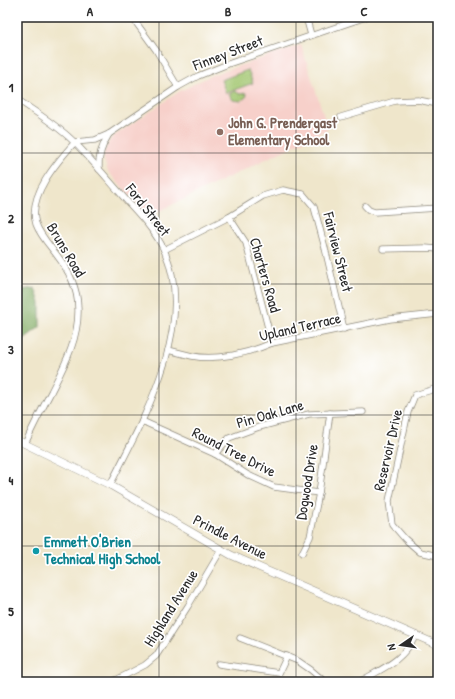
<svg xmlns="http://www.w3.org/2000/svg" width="455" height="699" viewBox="0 0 455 699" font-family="'Patrick Hand',sans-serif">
	<rect width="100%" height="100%" fill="#fff"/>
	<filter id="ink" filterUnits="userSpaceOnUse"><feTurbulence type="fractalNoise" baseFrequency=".025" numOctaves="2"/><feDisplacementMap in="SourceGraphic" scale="8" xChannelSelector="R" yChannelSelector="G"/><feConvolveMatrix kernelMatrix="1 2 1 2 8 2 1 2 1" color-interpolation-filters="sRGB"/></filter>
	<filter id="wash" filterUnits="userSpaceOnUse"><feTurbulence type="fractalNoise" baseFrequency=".012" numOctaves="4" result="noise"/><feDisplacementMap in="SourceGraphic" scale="16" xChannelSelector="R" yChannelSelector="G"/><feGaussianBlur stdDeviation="0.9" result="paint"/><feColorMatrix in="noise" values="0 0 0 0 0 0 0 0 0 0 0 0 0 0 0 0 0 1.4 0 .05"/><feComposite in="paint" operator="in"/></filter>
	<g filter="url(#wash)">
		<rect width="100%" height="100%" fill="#efe6cb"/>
		<path fill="#f7d0ca" d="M301 45 328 129 149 216 108 172 104 160V152L110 140 114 136 180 91 212 75Z"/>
		<g fill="#a2c670" stroke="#66784e">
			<path d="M248 70 253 83 226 93 221 80Z"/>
			<path d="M235 91 240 94 246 93 247 96 241 101 233 100 229 94Z"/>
		</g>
		<path fill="#81ab62" stroke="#566b46" d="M17 285 21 290 35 288 40 303V327L17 344Z"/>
	</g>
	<g filter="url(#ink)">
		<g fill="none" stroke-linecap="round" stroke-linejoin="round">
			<g stroke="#8d887b" stroke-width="7">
				<g id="minor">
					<path d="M132 17 156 50 178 87"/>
					<path d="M306 17 311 35"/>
					<path d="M17 99C36 113 59 126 75 143 91 159 105 176 120 193 135 211 154 228 164 250 198 324 143 420 110 485"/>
					<path d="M341 117 395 101 418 100 438 104"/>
					<path d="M99 169C98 156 102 145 109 134"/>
					<path d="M365 206 369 210 375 212 438 208"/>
					<path d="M229 217 246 243 272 343"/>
					<path d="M383 249 425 248 438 249"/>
					<path d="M164 250 229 217 263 196 283 190 303 194 314 207 325 248 344 329"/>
					<path d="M168 350C176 352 184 354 192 356 217 361 249 353 272 343L390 319 438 314"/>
					<path d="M438 388 415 395 408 412 389 501 392 524 405 539 420 552 438 556"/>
					<path d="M142 421 215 454 248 475 274 487 319 493"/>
					<path d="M25 444C33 426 42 409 51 392 64 366 79 339 78 309 78 288 69 271 56 254 49 245 40 235 36 224 27 196 57 162 75 142L95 140 109 134 178 87 198 76 228 64 366 17"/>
					<path d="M215 454 229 438 259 427 309 414 363 412"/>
					<path d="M302 553 310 537 319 493 330 413"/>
					<path d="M240 638 298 661 311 670 325 682"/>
					<path d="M219 664 279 673 287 656"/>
					<path d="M17 679 26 682"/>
					<path d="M112 682 145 665 156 656 188 606 221 550"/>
					<path d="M359 682C383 668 402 662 416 635"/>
				</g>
			</g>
			<g stroke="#8d887b" stroke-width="8">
				<path id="major" d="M17 440 110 485 231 555 438 645"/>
			</g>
			<use href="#minor" stroke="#fff" stroke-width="5.5"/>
			<use href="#major" stroke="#fff" stroke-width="7"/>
		</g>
	</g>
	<path fill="none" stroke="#2b2b2b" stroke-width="1" stroke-opacity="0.55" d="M159 17V682M296 17V682M17 153H438M17 284H438M17 415H438M17 546H438"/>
	<circle fill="#8d6e63" stroke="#fff" stroke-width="1.5" cx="220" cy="132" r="4"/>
	<circle fill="#0f9aa8" stroke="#fff" stroke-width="1.5" cx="36" cy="551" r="4"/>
	<g text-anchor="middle" stroke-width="3.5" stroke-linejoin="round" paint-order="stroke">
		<g font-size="15" fill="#2b2b2b" stroke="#fff">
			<text transform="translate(228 53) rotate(-21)" y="5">Finney Street</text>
			<text transform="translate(148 210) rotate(52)" y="5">Ford Street</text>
			<text transform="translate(66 250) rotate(59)" y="5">Bruns Road</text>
			<text transform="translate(338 252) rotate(76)" y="5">Fairview Street</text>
			<text transform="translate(265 275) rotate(74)" y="5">Charters Road</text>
			<text transform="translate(300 327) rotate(-13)" y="5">Upland Terrace</text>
			<text transform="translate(270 414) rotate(-16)" y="5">Pin Oak Lane</text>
			<text transform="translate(388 450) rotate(-77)" y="5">Reservoir Drive</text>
			<text transform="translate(234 452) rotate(27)" y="5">Round Tree Drive</text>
			<text transform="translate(307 482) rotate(-81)" y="5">Dogwood Drive</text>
			<text transform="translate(230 537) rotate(27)" y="5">Prindle Avenue</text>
			<text transform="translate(171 608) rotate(-58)" y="5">Highland Avenue</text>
		</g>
		<g font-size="15" font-weight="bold" fill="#785e54" stroke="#fff" text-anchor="start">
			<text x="228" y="128">John G. Prendergast<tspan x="228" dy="17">Elementary School</tspan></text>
		</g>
		<g font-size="15" font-weight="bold" fill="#0d838f" stroke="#fff" text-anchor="start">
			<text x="44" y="547">Emmett O'Brien<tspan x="44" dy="17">Technical High School</tspan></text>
		</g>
	</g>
	<rect width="455" height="699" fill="none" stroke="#fff" stroke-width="44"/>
	<g transform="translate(401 645) rotate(257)" stroke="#ffffff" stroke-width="3" paint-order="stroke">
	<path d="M0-3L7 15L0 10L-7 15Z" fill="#2b2b2b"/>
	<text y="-6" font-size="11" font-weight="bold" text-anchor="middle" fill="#2b2b2b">N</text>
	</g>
	<rect x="22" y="22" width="411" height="655" fill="none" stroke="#2b2b2b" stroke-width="1.5"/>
	<g font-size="13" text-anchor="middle" font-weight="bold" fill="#2b2b2b">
		<text x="90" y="16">A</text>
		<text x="228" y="16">B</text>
		<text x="364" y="16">C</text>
		<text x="11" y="92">1</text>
		<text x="11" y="223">2</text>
		<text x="11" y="354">3</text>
		<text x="11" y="485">4</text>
		<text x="11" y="616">5</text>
	</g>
</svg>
